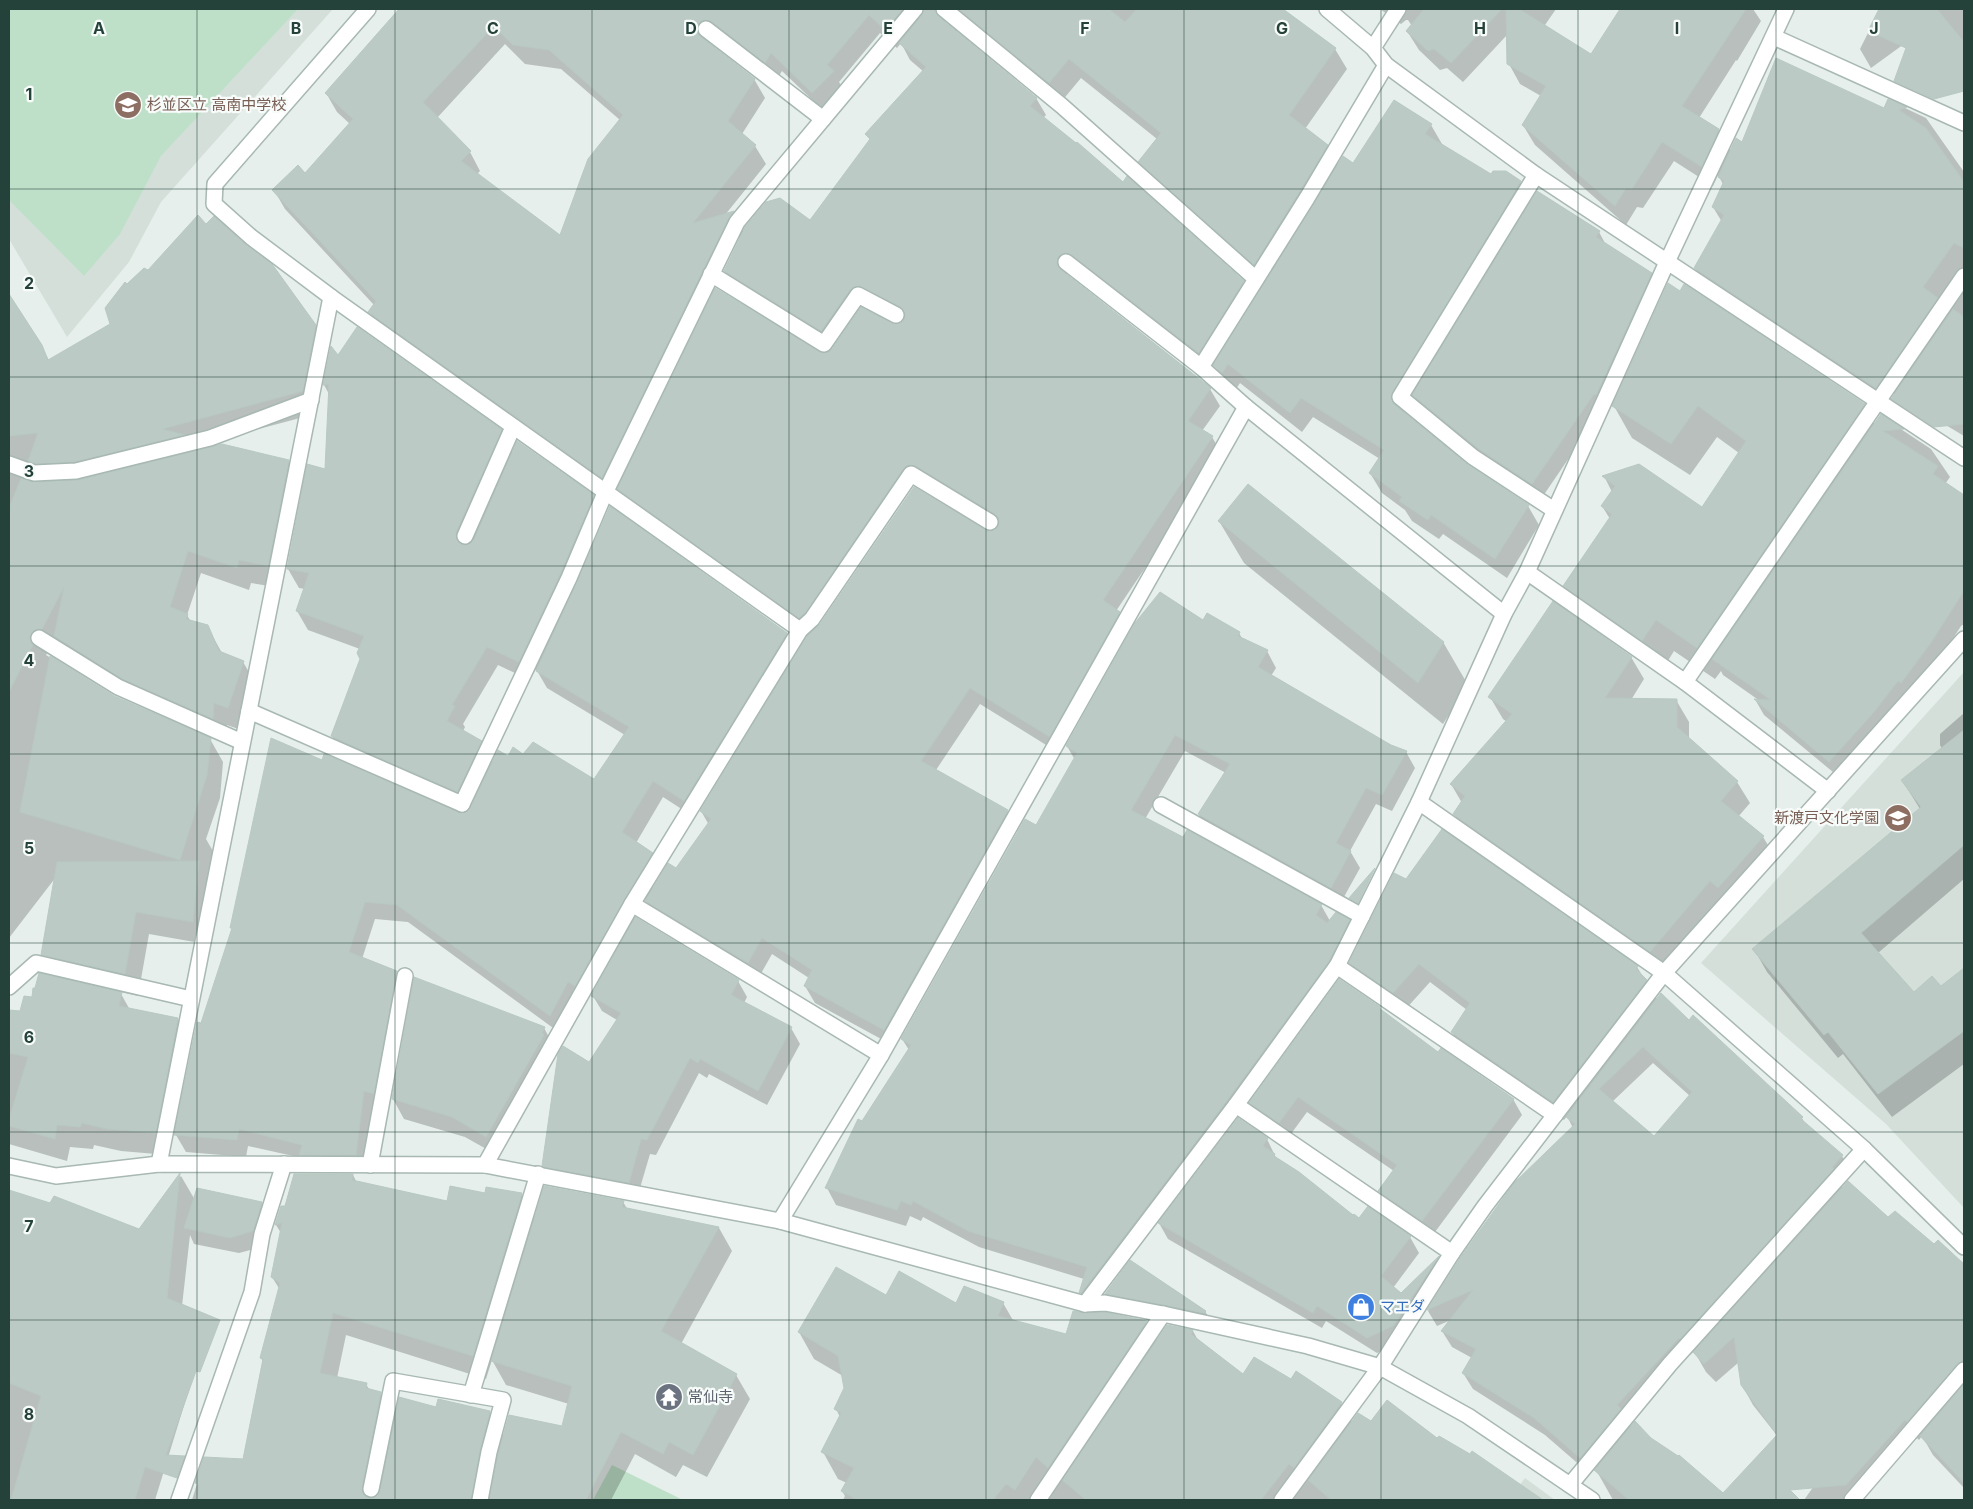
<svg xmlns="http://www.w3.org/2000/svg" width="1973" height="1509" viewBox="0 0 1973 1509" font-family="Inter,'Noto Sans JP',sans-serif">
	<rect width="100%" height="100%" fill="#e6efeb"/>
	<g fill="#d4dfda">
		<path d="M9 9H333L161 202 129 262 67 337 9 239Z"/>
		<path d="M1964 672V1208L1886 1124 1701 963Z"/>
		<path d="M1525 1478 1555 1500H1508Z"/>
	</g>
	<g fill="#bfe0c8">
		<path d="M9 9H298L161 156 120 234 84 276 9 200Z"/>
		<path d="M612 1465 683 1500H593Z"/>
	</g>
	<g fill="#0003" fill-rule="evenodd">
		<path d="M402 9H914L920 19 1036 98 1046 115 1043 118 1243 282 1253 299 1209 369 1073 270 1067 274V276L1210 389 1220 406 1202 431 1212 437 1222 454 1116 611 1129 630 1059 753 980 704 936 770 1007 811 1017 828 894 1046 815 1003 805 986 809 978 772 954 758 979 656 918 645 899 634 918 738 981 747 997 744 1003 791 1028 800 1044 767 1105 709 1074 707 1078 699 1073 656 1155 650 1154 637 1198 552 1181 543 1165 589 1064 617 1020 602 1011 593 996 617 953 614 952 585 1003 560 1033 408 922 375 919 362 959 396 972 407 989 365 1172 248 1146 246 1157 186 1152 176 1135 202 1024 233 930 232 928 323 762 462 815 469 811 343 756 332 736 362 659 360 649 308 630 297 611 305 589 299 588 288 569 326 470 329 394 324 385 332 349 338 357 501 430 513 453 593 496 604 516 574 588 786 633 796 651 694 817 663 797 636 843 652 853 662 871 652 887 654 888 677 870 709 825 701 811 810 635 629 506 617 486 613 496 381 331 370 312 374 305 285 209 274 190 305 175 350 124 337 112 326 93ZM880 33 897 48 901 43 910 60 924 72 866 134 870 140 810 222 744 232 733 213 725 215 766 164 755 146 742 134 765 98 754 79 708 44 709 43 714 39 776 81 782 71 824 111 844 90 839 82ZM505 44 525 64 561 69 620 120 561 237 477 174 480 171 470 152 437 118ZM739 237 741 238 725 271 735 288 831 347 858 307 868 302 905 320 901 324 892 325 823 355 621 485 618 484ZM917 482 927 483 999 527 995 531H985L815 629 913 486ZM498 665 530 680 536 669 547 688 625 735 594 780 524 756 508 757 493 763 481 742 463 731 465 727 463 724Z"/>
		<path d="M957 9H1280L1335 49 1347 69 1305 129 1327 145 1338 165H1353L1431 125 1442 144 1441 146 1492 176 1520 182 1532 202 1599 232 1606 245 1651 274 1660 289 1603 408 1541 499 1423 411 1414 396 1403 414 1466 465 1528 506 1539 525 1507 578 1443 534 1439 539 1412 521 1405 510 1382 493 1370 473 1380 459 1313 417 1302 432 1240 383 1234 392 1226 385 1215 365 1265 283 1151 182 1140 162 1157 139 1081 78 1061 102 967 25Z"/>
		<path d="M1380 9H1556L1545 25 1592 56 1621 9H1753L1761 21 1737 61 1736 60 1699 118 1718 130 1731 151 1743 144 1885 110 1888 100 1926 118 1964 172V436L1881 386 1890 402 1706 287 1695 268 1722 222 1713 207 1723 184 1718 175 1713 186 1674 161 1643 208 1637 207 1626 225 1535 145 1523 125 1541 96 1520 84 1509 64 1508 34 1463 82 1447 68 1440 70 1419 50 1407 31 1412 26 1408 20H1406L1401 24Z"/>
		<path d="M1880 9H1964V79L1926 28 1871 68 1860 49Z"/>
		<path d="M22 317 49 360 315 326 328 349 315 414 191 447 193 452 288 461 301 484 281 588 251 583 249 590 201 573 187 615 191 622 207 626 222 653 243 662 256 684 241 730 227 725 225 740 48 652 46 655 112 696 210 739 223 762 220 798 206 839 214 853 206 944 149 934 138 996 120 992 130 1010 178 1019 191 1042 168 1155 121 1151 94 1145 93 1149 70 1147 67 1161 9 1144V1011L21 1012 33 999 57 979 42 954 56 877 9 938V335Z"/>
		<path d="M1864 405 1875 424 1881 416 1931 449 1950 477 1945 484 1964 497V624L1961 626 1939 660 1839 777 1764 715 1756 701H1760L1723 675 1721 671 1715 679 1674 651 1661 672 1583 618 1565 586 1610 519 1602 506 1612 492 1604 476 1702 509 1739 453 1717 437 1690 475 1632 438 1614 406Z"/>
		<path d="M1219 521 1443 642 1468 685 1443 724 1244 563Z"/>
		<path d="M1204 622 1239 633 1243 640 1267 651 1276 668 1271 676 1390 746 1406 752 1415 768 1392 811 1376 804 1350 851 1360 868 1340 904 1208 831 1199 815 1226 773 1185 751 1145 819 1321 905 1330 921H1349L1358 937 1338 978 1237 1116 1091 1309 1080 1292 1084 1279 979 1247 923 1217 921 1221 910 1216 906 1226 836 1205 827 1188 863 1123 909 1050 902 1039 1036 827 1075 760 1067 746Z"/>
		<path d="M1631 657 1644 679 1631 700H1676L1689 722V739L1737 782 1750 803 1738 817 1763 837 1776 858 1663 973 1467 836 1454 814 1462 803 1451 784 1507 722 1503 719 1490 697Z"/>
		<path d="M1964 713V879L1878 953 1914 993 1941 988 1964 970V1064L1892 1117 1843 1054 1838 1058 1767 972 1754 949 1920 809 1902 780 1942 749 1940 745V734Z"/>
		<path d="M1350 963 1637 967 1657 999 1689 1022 1802 1118 1805 1124 1842 1156 1851 1173 1841 1184 1843 1188 1888 1219 1934 1245 1938 1242 1964 1266V1488L1933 1455 1922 1436 1919 1440 1917 1438 1861 1500H1804L1838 1452 1797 1461 1753 1405 1742 1385 1739 1362 1716 1382 1706 1372 1694 1351 1690 1355 1689 1353 1627 1421 1631 1428 1651 1439 1678 1458 1680 1457 1730 1500H1613L1595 1468 1590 1474 1545 1435 1473 1389 1463 1373 1472 1358 1452 1347 1442 1331 1451 1320 1437 1326 1428 1311 1461 1259 1573 1128 1567 1116 1564 1120 1463 1051 1452 1032 1467 1010 1430 982 1404 1011 1361 982ZM1653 1063 1690 1096 1654 1138 1612 1102Z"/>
		<path d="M1340 981 1380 1008 1381 1011 1439 1053 1513 1099 1522 1115 1432 1236 1389 1207 1380 1191 1394 1171 1307 1112 1288 1138 1260 1118 1251 1103Z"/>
		<path d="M544 1028 555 1048 497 1155 465 1137 404 1119 393 1099Z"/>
		<path d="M1238 1119 1267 1139 1277 1160 1353 1217 1410 1237 1419 1253 1393 1288 1401 1295 1439 1258 1447 1272 1402 1341 1377 1353 1326 1321 1322 1328 1168 1239 1159 1223Z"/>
		<path d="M353 1175 357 1183 447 1203 486 1195H522L536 1219 623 1202 628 1210 719 1228 732 1251 681 1344 736 1375 750 1399 707 1477 683 1465 676 1477 635 1454 611 1500H491L497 1465 495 1464 488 1500H192L205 1458 244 1460 263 1362 261 1358 280 1290 272 1277 281 1233 276 1225 286 1208ZM346 1335 486 1379 492 1360 506 1385 569 1404 563 1428 504 1437 490 1412 437 1409 396 1420 380 1394 370 1391 366 1384 337 1378Z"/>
		<path d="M181 1176 195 1200 262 1203 271 1218 262 1247 239 1253 194 1244 190 1235 182 1306 206 1334 155 1500H9V1191L140 1231Z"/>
		<path d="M1106 1294 1205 1311 1214 1327 1115 1309Z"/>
		<path d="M887 1297 957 1304 1003 1303 1014 1322 1067 1336 1146 1322 1158 1341 1168 1326 1193 1331 1199 1342 1243 1376 1291 1381 1296 1373 1341 1403 1352 1422 1371 1423 1437 1440 1470 1455 1472 1452 1542 1500H843L845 1496 842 1491 847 1483 838 1479 823 1452 840 1417 836 1409 845 1389 843 1376 814 1359 799 1332Z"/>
	</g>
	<g fill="#bbcac4" stroke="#b8c9c2" fill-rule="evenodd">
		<path d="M399 9H903L885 30 869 15 827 65 834 71 812 93 771 53 765 63 711 21 703 20 698 24 697 28 700 36 755 79 728 121 756 145 693 223 734 211 729 218 703 270 602 478 368 312 376 301 272 190 298 165 305 173 353 119 325 93ZM494 26 513 45 549 50 623 115 588 159 560 235 461 161 471 151 423 102Z"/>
		<path d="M924 9H935L938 16 1037 98 1030 106 1076 143 1077 142 1123 182 1127 176 1244 281 1199 353 1072 255 1063 253 1058 257 1057 265 1060 269 1211 388 1188 421 1213 436 1103 600 1120 612 1050 737 970 688 921 761 1008 810 884 1030 804 986 812 970 762 938 748 963 645 901 668 863 676 868 711 819 700 811 807 636 820 624 914 487 986 530H995L998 526V518L995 514 916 466 907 465 903 469 805 613 799 618 617 489 715 288 823 353 832 349 861 307 892 323H901L904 320 905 314 901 307 858 286 850 290 821 331 724 271 745 227 766 202 780 198 810 220 870 139 865 134 926 67 899 43 922 15Z"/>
		<path d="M958 9H1109L1125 22 1137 9H1283L1336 48 1289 115 1328 145 1254 265 1138 162 1161 133 1069 59 1049 83Z"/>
		<path d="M1424 9H1502L1451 63 1434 49 1428 51 1406 31Z"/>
		<path d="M1506 9H1519L1591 54 1620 9H1746L1682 106 1719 129 1702 167 1662 142 1632 189 1626 188 1615 206 1522 125 1546 86 1507 64Z"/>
		<path d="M1879 9H1937L1964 42V91L1934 99 1894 81 1906 48 1868 31Z"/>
		<path d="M1776 58 1884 108 1888 99 1907 107 1899 110 1926 128 1964 182V248L1954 243 1923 287 1938 298 1876 388 1694 268 1724 215 1712 207 1724 181 1718 177 1736 138 1742 142Z"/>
		<path d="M1394 100 1432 124 1425 134 1491 174 1493 171H1506L1521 181 1391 397 1394 404 1467 464 1529 505 1495 559 1431 515 1428 520 1399 501 1402 497 1369 473 1384 450 1301 398 1290 413 1228 364 1222 373 1213 365 1343 156 1353 163Z"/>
		<path d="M1537 191 1600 231 1596 237 1652 273 1596 395 1594 394 1532 484 1479 449 1412 395Z"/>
		<path d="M198 215 206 224 214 216 245 244 272 264 316 325 303 391 162 429 185 435 75 462 35 464 28 461 38 433 9 436V294L42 345 48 360 110 324 105 308 125 282 127 284 144 268 148 270Z"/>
		<path d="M1668 283 1680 291 1684 284 1865 404 1697 648 1656 620 1642 641 1563 586 1612 514 1601 506 1615 486 1602 476 1639 464 1702 507 1746 441 1698 406 1671 444 1612 406Z"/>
		<path d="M1953 309 1964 317V424L1934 427 1891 399Z"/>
		<path d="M357 327 502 430 456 532V537L461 544 466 545 474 540 517 441 594 495 560 574 519 662 487 647 452 705 455 706 447 721 482 741 457 792 331 736 360 659 357 653 364 636 296 611 309 573 287 569 307 464 325 469 329 384 323 385 331 346 338 355Z"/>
		<path d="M1881 414 1904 429 1883 431 1938 466 1933 474 1964 495V591L1930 644 1901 683 1898 681 1874 712 1829 762 1754 699 1771 700 1712 659Z"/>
		<path d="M222 444 289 460 268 566 239 560 237 568 188 551 170 607 188 614 186 619 208 625 219 651 244 661 228 708 214 703 213 719 122 679 54 636 64 587 42 629 35 630 31 634 30 638 33 645 9 692V508L21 478 34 482 78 480Z"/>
		<path d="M1248 484 1444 642 1418 683 1218 521Z"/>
		<path d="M610 506 787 633 684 801 653 781 622 832 653 853 575 986 568 982 550 1016 397 905 365 902 349 952 397 971 374 1094 364 1091 356 1155H299L302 1145 239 1129 237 1140 174 1135 197 1022 201 1023 232 928H230L271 738 322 760 324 754 462 813 470 808 498 750 508 756 513 747 523 754 533 742 594 779 629 727 536 671 577 582Z"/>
		<path d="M1160 592 1203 620 1207 613 1240 632 1238 636 1268 650 1258 667 1391 745 1407 751 1382 795 1366 788 1336 843 1351 851 1331 888 1198 814 1230 764 1175 735 1131 810 1183 837 1187 830 1322 904 1316 915 1327 923 1336 912 1350 920 1329 961 1228 1099 1081 1293H1079L1087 1267 968 1231 913 1201 911 1205 901 1201 897 1210 825 1188 858 1119 862 1121 911 1045 901 1039 1025 819 1036 825 1077 753 1066 746 1135 623Z"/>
		<path d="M1553 601 1632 657 1605 698 1677 699V727L1738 781 1721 801 1764 836 1718 888 1710 881 1650 952 1453 814 1465 796 1450 784 1512 714 1488 697Z"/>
		<path d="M50 656 114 696 211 738 207 775 180 860 20 812Z"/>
		<path d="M1964 730V845L1861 933 1914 992 1932 976 1941 986 1964 968V1031L1878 1094 1828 1032 1824 1035 1752 949 1921 807 1901 780Z"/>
		<path d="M1442 829 1638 966 1636 969 1647 980 1553 1102 1451 1032 1470 1003 1419 964 1393 993 1349 963 1394 873 1406 879Z"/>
		<path d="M199 861 193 922 136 912 125 974 41 955 57 862Z"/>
		<path d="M1375 868 1358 903 1349 898Z"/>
		<path d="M635 917 739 980 731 995 792 1027 758 1091 700 1059 698 1063 690 1058 647 1140 641 1139 629 1183 543 1167 542 1166 558 1054 563 1046 589 1062 621 1013 591 996Z"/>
		<path d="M39 973 122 992 119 1006 178 1018 156 1133 107 1129 82 1123 80 1127 57 1125 55 1139 9 1126V1119L28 1057 9 1053V1010L20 1011 24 996 32 997 33 988H35Z"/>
		<path d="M414 977 545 1027 542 1033 544 1035 486 1137 452 1117 392 1099Z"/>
		<path d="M1339 979 1380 1007 1379 1008 1438 1052 1441 1048 1514 1099 1422 1221 1378 1191 1397 1165 1298 1097 1279 1123 1249 1103Z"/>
		<path d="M1661 993 1689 1020 1693 1015 1803 1117 1801 1119 1843 1155 1832 1167 1834 1169 1680 1339 1679 1338 1617 1405 1621 1409 1580 1458 1534 1418 1462 1373 1476 1349 1441 1331 1473 1290 1427 1310 1460 1258 1514 1183 1575 1124 1566 1117ZM1643 1047 1692 1092 1654 1136 1599 1089Z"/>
		<path d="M1238 1118 1268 1138 1263 1146 1275 1154 1274 1156 1299 1172 1353 1215 1354 1214 1359 1218 1368 1206 1411 1236 1381 1276 1401 1293 1439 1256 1393 1326 1367 1338 1317 1306 1313 1313 1158 1223Z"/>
		<path d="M180 1173 167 1298 220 1320 200 1372 196 1371 166 1455 185 1456 177 1478 145 1467 135 1500H11L41 1396 9 1383V1190L50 1203 54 1196 139 1229Z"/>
		<path d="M294 1174H353L352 1180 447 1201 450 1186 485 1193 486 1187 522 1193 473 1356 333 1313 320 1373 367 1383 366 1388 381 1392 362 1487V1492L369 1498H374L380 1491 399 1397 436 1407 438 1399 490 1411 480 1450 471 1500H197L199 1485 195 1483 204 1457 243 1459 263 1359 260 1358 280 1283 271 1277 282 1223 275 1225 281 1206H285Z"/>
		<path d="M1848 1181 1888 1217 1895 1211 1934 1244 1938 1240 1964 1264V1361L1957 1364 1907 1422 1905 1420 1846 1485 1790 1490 1800 1500H1629L1594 1470 1635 1421 1651 1438 1678 1456 1679 1455 1723 1493 1777 1435 1741 1385 1734 1337 1704 1364 1693 1352Z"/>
		<path d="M544 1186 624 1201 622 1207 719 1227 661 1331 737 1374 693 1455 669 1442 663 1454 621 1432 586 1500H489L498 1454 509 1415 562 1426 572 1386 491 1361Z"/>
		<path d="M197 1188 262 1202 253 1231 230 1238 184 1228Z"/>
		<path d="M1130 1260 1206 1311 1204 1313 1105 1294Z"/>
		<path d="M836 1267 886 1295 899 1271 956 1303 964 1286 1004 1302 998 1316 1066 1334 1073 1311 1084 1313 1104 1312 1147 1321 1048 1468 1036 1457 1015 1490 1006 1484 993 1500H857L841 1491 854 1468 821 1452 841 1413 834 1409 844 1388 838 1356 798 1332Z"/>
		<path d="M1167 1325 1193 1330 1191 1334 1243 1374 1254 1357 1291 1379 1296 1371 1342 1402 1294 1468 1289 1464 1261 1500H1086L1062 1480Z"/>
		<path d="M1964 1384V1483L1920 1436Z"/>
		<path d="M1387 1400 1437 1438 1439 1436 1470 1454 1472 1451 1543 1500H1331L1308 1480 1358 1413 1371 1421Z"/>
	</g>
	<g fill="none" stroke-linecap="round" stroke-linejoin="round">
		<g stroke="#a8b8b2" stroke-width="18">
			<g id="lane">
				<path d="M944 9 1062 106 1256 279"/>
				<path d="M1774 37 1964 123"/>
				<path d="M1373 48 1398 9"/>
				<path d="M1536 175 1400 397 1473 457 1554 510"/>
				<path d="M1066 262 1201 367"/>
				<path d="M711 274 824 344 858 295 896 315"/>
				<path d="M1246 407 1201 367 1307 198 1386 65"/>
				<path d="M465 536 513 427"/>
				<path d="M39 638 118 687 242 742"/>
				<path d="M1685 682 1964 276"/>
				<path d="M462 804 569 578 605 493 737 222 823 119 706 29"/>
				<path d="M1161 805 1362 916"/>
				<path d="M632 904 881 1055"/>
				<path d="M1337 966 1555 1115"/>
				<path d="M1664 973 1864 1149 1964 1247"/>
				<path d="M1236 1105 1452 1253 1380 1367"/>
				<path d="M370 1165 405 976"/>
				<path d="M485 1165 632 904 800 630 812 619 911 474 990 522"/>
				<path d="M471 1395 538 1174"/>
				<path d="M1570 1485 1670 1364 1864 1149"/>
				<path d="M371 1489 393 1381 503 1400 489 1452 480 1500"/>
				<path d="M1852 1500 1964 1370"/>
			</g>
		</g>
		<g stroke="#a8b8b2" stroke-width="18">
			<g id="street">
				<path d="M368 9 215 184 214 204 251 237 331 297 800 630"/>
				<path d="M1327 9 1373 48 1386 65 1536 175 1964 458"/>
				<path d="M823 119 915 9"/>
				<path d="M9 464 34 473 76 471 210 438 311 400"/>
				<path d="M1527 572 1685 682 1828 791"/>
				<path d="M249 711 462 804"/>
				<path d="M1419 802 1664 973"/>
				<path d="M9 987 36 963 191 999"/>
				<path d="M159 1164 331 297"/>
				<path d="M9 1166 56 1176 159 1164 485 1165 780 1221 1085 1304 1105 1303 1163 1314 1308 1346 1380 1367 1468 1416 1592 1500"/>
				<path d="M780 1221 881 1055 1246 407 1504 614"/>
				<path d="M1452 1253 1485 1206 1664 973 1964 639"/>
				<path d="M1085 1304 1236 1105 1337 966 1419 802 1504 614 1527 572 1667 262 1786 9"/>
				<path d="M179 1500 252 1292 262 1234 284 1164"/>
				<path d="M1038 1500 1163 1314"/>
				<path d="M1282 1500 1380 1367"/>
			</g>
		</g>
		<use href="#lane" stroke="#fff" stroke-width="15"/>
		<use href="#street" stroke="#fff" stroke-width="15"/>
	</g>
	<path fill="none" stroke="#24423a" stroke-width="1" stroke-opacity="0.55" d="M197 9V1500M395 9V1500M592 9V1500M789 9V1500M986 9V1500M1184 9V1500M1381 9V1500M1578 9V1500M1776 9V1500M9 189H1964M9 377H1964M9 566H1964M9 754H1964M9 943H1964M9 1132H1964M9 1320H1964"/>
	<defs>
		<g id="school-disc" transform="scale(1.4375)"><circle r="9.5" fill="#8d6e63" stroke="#f7fbf9"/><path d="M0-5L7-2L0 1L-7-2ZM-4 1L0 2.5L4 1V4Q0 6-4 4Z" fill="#fff"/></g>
		<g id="university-disc" transform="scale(1.4375)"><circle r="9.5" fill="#8d6e63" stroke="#f7fbf9"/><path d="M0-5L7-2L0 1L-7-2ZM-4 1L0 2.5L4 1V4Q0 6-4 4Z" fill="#fff"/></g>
		<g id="shop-disc" transform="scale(1.4375)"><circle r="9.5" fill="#3f7fe0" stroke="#f7fbf9"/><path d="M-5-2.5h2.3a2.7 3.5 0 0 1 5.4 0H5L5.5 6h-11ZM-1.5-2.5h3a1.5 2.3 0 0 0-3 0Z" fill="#fff"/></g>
		<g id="temple-disc" transform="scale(1.4375)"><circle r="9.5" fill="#6b7280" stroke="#f7fbf9"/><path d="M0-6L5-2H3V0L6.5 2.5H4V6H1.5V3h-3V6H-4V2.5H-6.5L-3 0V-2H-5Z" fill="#fff"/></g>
	</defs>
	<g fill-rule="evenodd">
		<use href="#school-disc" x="128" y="105"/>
		<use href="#university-disc" x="1898" y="818"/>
		<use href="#shop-disc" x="1361" y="1307"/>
		<use href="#temple-disc" x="669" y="1397"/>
	</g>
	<g text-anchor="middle" stroke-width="4.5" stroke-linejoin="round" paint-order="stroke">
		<g font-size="15" fill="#785e54" stroke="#f7fbf9" text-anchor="start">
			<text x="147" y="110">杉並区立 高南中学校</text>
			<text x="1879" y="823" text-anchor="end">新渡戸文化学園</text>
		</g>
		<g font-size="15" fill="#366cbe" stroke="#f7fbf9" text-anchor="start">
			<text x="1380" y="1312">マエダ</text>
		</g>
		<g font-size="15" fill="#5b616d" stroke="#f7fbf9" text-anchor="start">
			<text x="688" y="1402">常仙寺</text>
		</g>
	</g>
	<g font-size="16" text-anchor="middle" font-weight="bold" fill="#24423a" stroke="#f7fbf9" stroke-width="4.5" stroke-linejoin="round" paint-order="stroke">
		<text x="99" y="34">A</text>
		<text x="296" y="34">B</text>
		<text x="493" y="34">C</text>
		<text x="691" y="34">D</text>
		<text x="888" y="34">E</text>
		<text x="1085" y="34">F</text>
		<text x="1282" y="34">G</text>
		<text x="1480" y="34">H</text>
		<text x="1677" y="34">I</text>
		<text x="1874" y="34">J</text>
		<text x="29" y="100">1</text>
		<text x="29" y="289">2</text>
		<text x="29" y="477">3</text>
		<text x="29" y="666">4</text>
		<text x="29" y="854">5</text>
		<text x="29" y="1043">6</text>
		<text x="29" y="1232">7</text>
		<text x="29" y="1420">8</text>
	</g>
	<rect width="1973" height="1509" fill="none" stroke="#24423a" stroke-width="20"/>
</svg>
